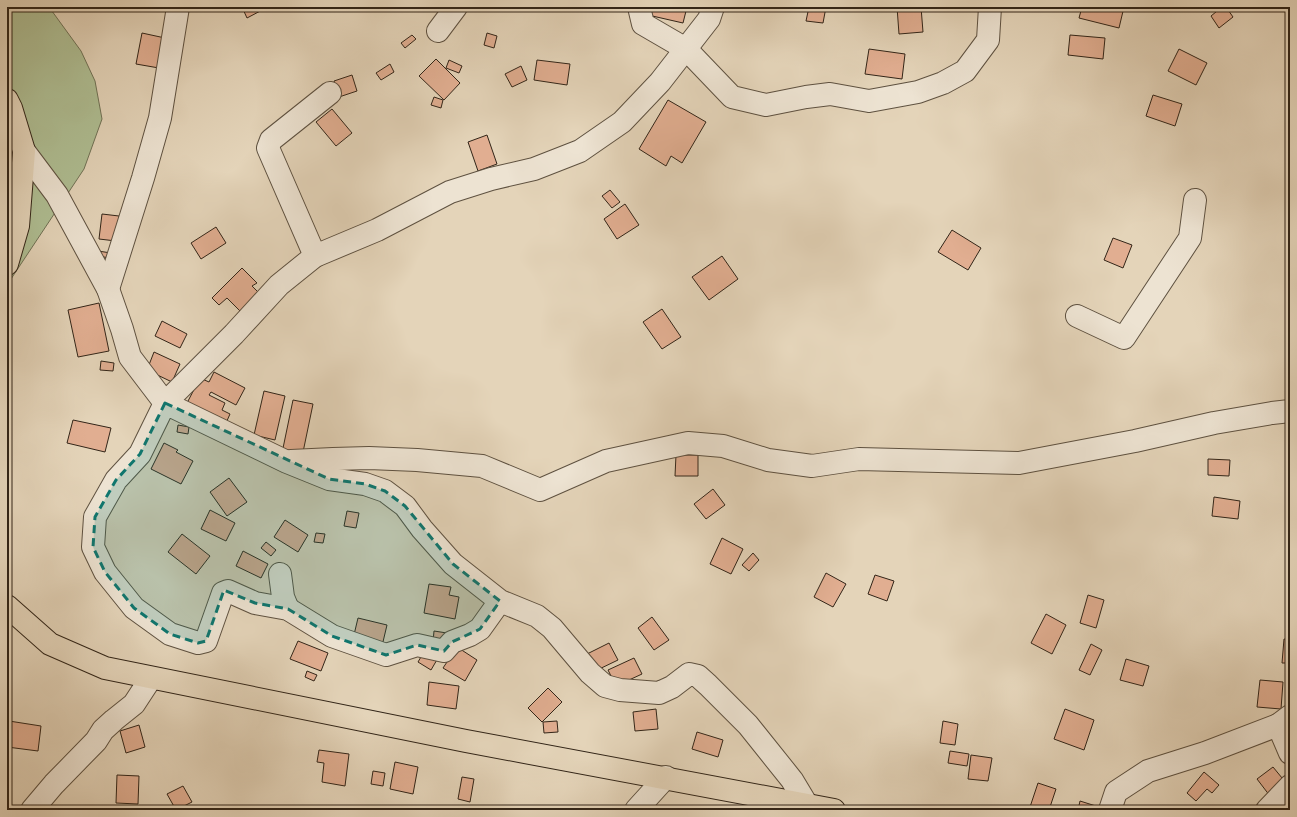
<svg xmlns="http://www.w3.org/2000/svg" width="1297" height="817" viewBox="0 0 1297 817" font-family="'EB Garamond',serif">
	<rect width="100%" height="100%" fill="#e4d4b9"/>
	<filter id="stains"><feTurbulence type="fractalNoise" baseFrequency=".005" numOctaves="4"/><feColorMatrix values="0 0 0 0 .2 0 0 0 0 .09 0 0 0 0 .02 0 0 0 .5 -.17"/></filter>
	<radialGradient id="worn" r=".72"><stop offset=".6" stop-color="#630" stop-opacity="0"/><stop offset="1" stop-color="#630" stop-opacity=".3"/></radialGradient>
	<path fill="#afbe93" stroke="#707256" d="M7 7H49L81 51 95 81 102 119 84 169 7 285Z"/>
	<g fill="#e1ae91" stroke="#322518">
		<path d="M242 7H266V8L247 18Z"/>
		<path d="M650 7H687L683 23 648 15Z"/>
		<path d="M809 7H826L823 23 806 21Z"/>
		<path d="M897 7H921L923 32 899 34Z"/>
		<path d="M1082 7H1124L1119 28 1079 18Z"/>
		<path d="M1222 7H1226L1233 17 1219 28 1211 16Z"/>
		<path d="M142 33 165 38 159 68 136 64Z"/>
		<path d="M487 33 497 36 494 48 484 45Z"/>
		<path d="M412 35 416 39 405 48 401 43Z"/>
		<path d="M1070 35 1105 38 1103 59 1068 55Z"/>
		<path d="M869 49 905 54 902 79 865 74Z"/>
		<path d="M1179 49 1207 63 1196 85 1168 71Z"/>
		<path d="M436 59 460 83 444 100 419 76Z"/>
		<path d="M449 60 462 66 459 73 446 68Z"/>
		<path d="M537 60 570 64 567 85 534 80Z"/>
		<path d="M390 64 394 72 381 80 376 73Z"/>
		<path d="M521 66 527 80 512 87 505 74Z"/>
		<path d="M352 75 357 91 339 97 334 81Z"/>
		<path d="M1153 95 1182 104 1175 126 1146 116Z"/>
		<path d="M434 97 443 100 441 108 431 105Z"/>
		<path d="M668 100 706 122 682 163 671 156 666 166 639 149Z"/>
		<path d="M332 109 352 133 336 146 316 122Z"/>
		<path d="M487 135 497 164 478 171 468 142Z"/>
		<path d="M610 190 620 202 612 208 602 196Z"/>
		<path d="M625 204 639 225 617 239 604 219Z"/>
		<path d="M102 214 119 216 116 241 99 239Z"/>
		<path d="M216 227 226 243 201 259 191 243Z"/>
		<path d="M952 230 981 248 968 270 938 252Z"/>
		<path d="M1113 238 1132 245 1123 268 1104 260Z"/>
		<path d="M98 251 111 253 110 258 97 256Z"/>
		<path d="M722 256 738 279 709 300 692 277Z"/>
		<path d="M242 268 257 283 252 286 260 294 241 312 227 298 219 305 212 298Z"/>
		<path d="M99 303 109 351 78 357 68 310Z"/>
		<path d="M662 309 681 337 662 349 643 322Z"/>
		<path d="M162 321 187 334 180 348 155 336Z"/>
		<path d="M154 352 180 364 172 382 147 370Z"/>
		<path d="M101 361 114 363 113 371 100 370Z"/>
		<path d="M214 372 245 388 236 405 211 392 209 395 225 403 222 410 230 414 226 423 187 403 200 378 209 382Z"/>
		<path d="M264 391 285 396 275 440 254 435Z"/>
		<path d="M293 400 313 404 302 457 282 453Z"/>
		<path d="M73 420 111 428 105 452 67 443Z"/>
		<path d="M178 425 189 427 188 434 177 432Z"/>
		<path d="M164 443 178 450 176 452 193 461 181 484 151 469Z"/>
		<path d="M676 455H698V476H675Z"/>
		<path d="M1208 459 1230 460 1229 476 1208 475Z"/>
		<path d="M229 478 247 502 227 516 210 492Z"/>
		<path d="M713 489 725 505 706 519 694 504Z"/>
		<path d="M1214 497 1240 501 1238 519 1212 516Z"/>
		<path d="M210 510 235 523 226 541 201 529Z"/>
		<path d="M347 511 359 513 356 528 344 526Z"/>
		<path d="M285 520 308 535 298 552 274 537Z"/>
		<path d="M316 533 325 534 323 543 314 542Z"/>
		<path d="M182 534 210 556 196 574 168 552Z"/>
		<path d="M722 538 743 549 731 574 710 564Z"/>
		<path d="M266 542 276 550 271 556 261 548Z"/>
		<path d="M243 551 268 564 261 578 236 566Z"/>
		<path d="M753 553 759 560 749 571 742 565Z"/>
		<path d="M826 573 846 584 833 607 814 597Z"/>
		<path d="M875 575 894 581 887 601 868 594Z"/>
		<path d="M429 584 451 587 449 595 459 597 455 619 424 613Z"/>
		<path d="M1088 595 1104 600 1096 628 1080 623Z"/>
		<path d="M1046 614 1066 625 1052 654 1031 643Z"/>
		<path d="M652 617 669 640 654 650 638 628Z"/>
		<path d="M358 618 387 625 382 646 353 639Z"/>
		<path d="M434 631 447 633 445 644 433 642Z"/>
		<path d="M1284 639 1290 640V663H1282Z"/>
		<path d="M298 641 328 653 321 671 290 659Z"/>
		<path d="M609 643 618 660 593 672 585 655Z"/>
		<path d="M1091 644 1102 650 1090 675 1079 670Z"/>
		<path d="M457 647 477 660 465 681 443 668Z"/>
		<path d="M425 650 438 658 431 670 418 662Z"/>
		<path d="M634 658 642 674 616 686 608 670Z"/>
		<path d="M1126 659 1149 666 1143 686 1120 680Z"/>
		<path d="M307 671 317 675 314 681 305 677Z"/>
		<path d="M1260 680 1283 682 1281 709 1257 707Z"/>
		<path d="M429 682 459 686 456 709 427 705Z"/>
		<path d="M548 688 562 702 542 722 528 708Z"/>
		<path d="M656 709 658 729 635 731 633 712Z"/>
		<path d="M1065 709 1094 720 1084 750 1054 739Z"/>
		<path d="M9 721 41 726 38 751 7 747Z"/>
		<path d="M557 721 558 732 544 733 543 722Z"/>
		<path d="M943 721 958 724 955 745 940 743Z"/>
		<path d="M139 725 145 747 126 753 120 731Z"/>
		<path d="M697 732 723 740 718 757 692 749Z"/>
		<path d="M319 750 349 754 345 786 322 782 324 763 317 762Z"/>
		<path d="M950 751 969 754 967 766 948 763Z"/>
		<path d="M971 755 992 758 988 781 968 779Z"/>
		<path d="M395 762 418 767 413 794 390 789Z"/>
		<path d="M1273 767 1287 784 1270 796 1257 779Z"/>
		<path d="M373 771 385 773 383 786 371 784Z"/>
		<path d="M1204 772 1219 785 1212 793 1207 789 1196 801 1187 793Z"/>
		<path d="M117 775 139 776 138 804 116 803Z"/>
		<path d="M462 777 474 779 470 802 458 799Z"/>
		<path d="M1038 783 1056 789 1049 810H1029Z"/>
		<path d="M183 786 192 802 176 810 167 794Z"/>
		<path d="M1080 801 1099 807V810H1078Z"/>
	</g>
	<g fill="none" stroke-linecap="round" stroke-linejoin="round">
		<g stroke="#5e5140" stroke-width="24">
			<g id="street">
				<path d="M639 7 643 24 686 49 732 97 766 105 806 97 830 94 869 101 918 92 943 83 965 71 988 40 990 7"/>
				<path d="M438 31 456 7"/>
				<path d="M24 151 57 195 108 289 122 329 130 357 165 403 234 334 279 285 315 256 377 230 450 192 491 179 534 169 580 151 622 122 660 82 709 19 713 7"/>
				<path d="M315 256 268 148 271 140 330 93"/>
				<path d="M108 289 143 178 160 118 178 7"/>
				<path d="M1077 316 1124 338 1190 238 1195 200"/>
				<path d="M291 461 333 459 369 458 417 460 482 466 540 490 606 461 688 443 723 446 768 460 812 466 859 459 1019 463 1135 441 1214 423 1272 413 1290 411"/>
				<path d="M280 574 283 597 288 609"/>
				<path d="M500 601 480 629 470 635 452 642 444 651 417 645 386 655 332 636 288 609 255 603 228 591 223 593 206 641 198 643 170 634 134 608 105 572 93 547 95 517 116 480 140 454 165 403 287 462 329 479 365 484 385 491 405 506 422 529 453 564 500 601 537 616 552 628 590 673 605 686 620 690 659 693 672 687 689 674 698 676 708 685 748 725 792 780 807 805"/>
				<path d="M1290 716 1278 725 1290 753"/>
				<path d="M32 810 54 784 96 741 103 730 114 720 134 704 151 678"/>
				<path d="M636 810 666 777"/>
				<path d="M1110 810 1116 792 1148 771 1205 753 1278 725"/>
				<path d="M1267 810 1290 786"/>
			</g>
		</g>
		<g stroke="#322518" stroke-width="24">
			<g id="highway">
				<path d="M7 100 11 108 24 151 18 226 7 264"/>
				<path d="M7 606 50 644 105 668 466 741 834 810"/>
			</g>
		</g>
		<use href="#street" stroke="#ede3d2" stroke-width="22"/>
		<use href="#highway" stroke="#e4d4b9" stroke-width="22"/>
	</g>
	<path fill="#0f766e" fill-opacity="0.2" stroke="#0f766e" stroke-width="3" stroke-dasharray="8 5" stroke-linejoin="round" d="M165 403 329 479 365 484 385 491 405 506 453 564 500 601 480 629 452 642 444 651 417 645 386 655 332 636 288 609 255 603 224 590 206 641 198 643 170 634 134 608 105 572 93 547 95 517 116 480 140 454Z"/>
	<rect width="1297" height="817" fill="none" stroke="#e4d4b9" stroke-width="24"/>
	<rect x="8" y="8" width="1281" height="801" fill="none" stroke="#322518" stroke-width="2"/>
	<rect x="12" y="12" width="1273" height="793" fill="none" stroke="#322518"/>
	<rect width="100%" height="100%" filter="url(#stains)"/>
	<rect width="100%" height="100%" fill="url(#worn)"/>
</svg>
